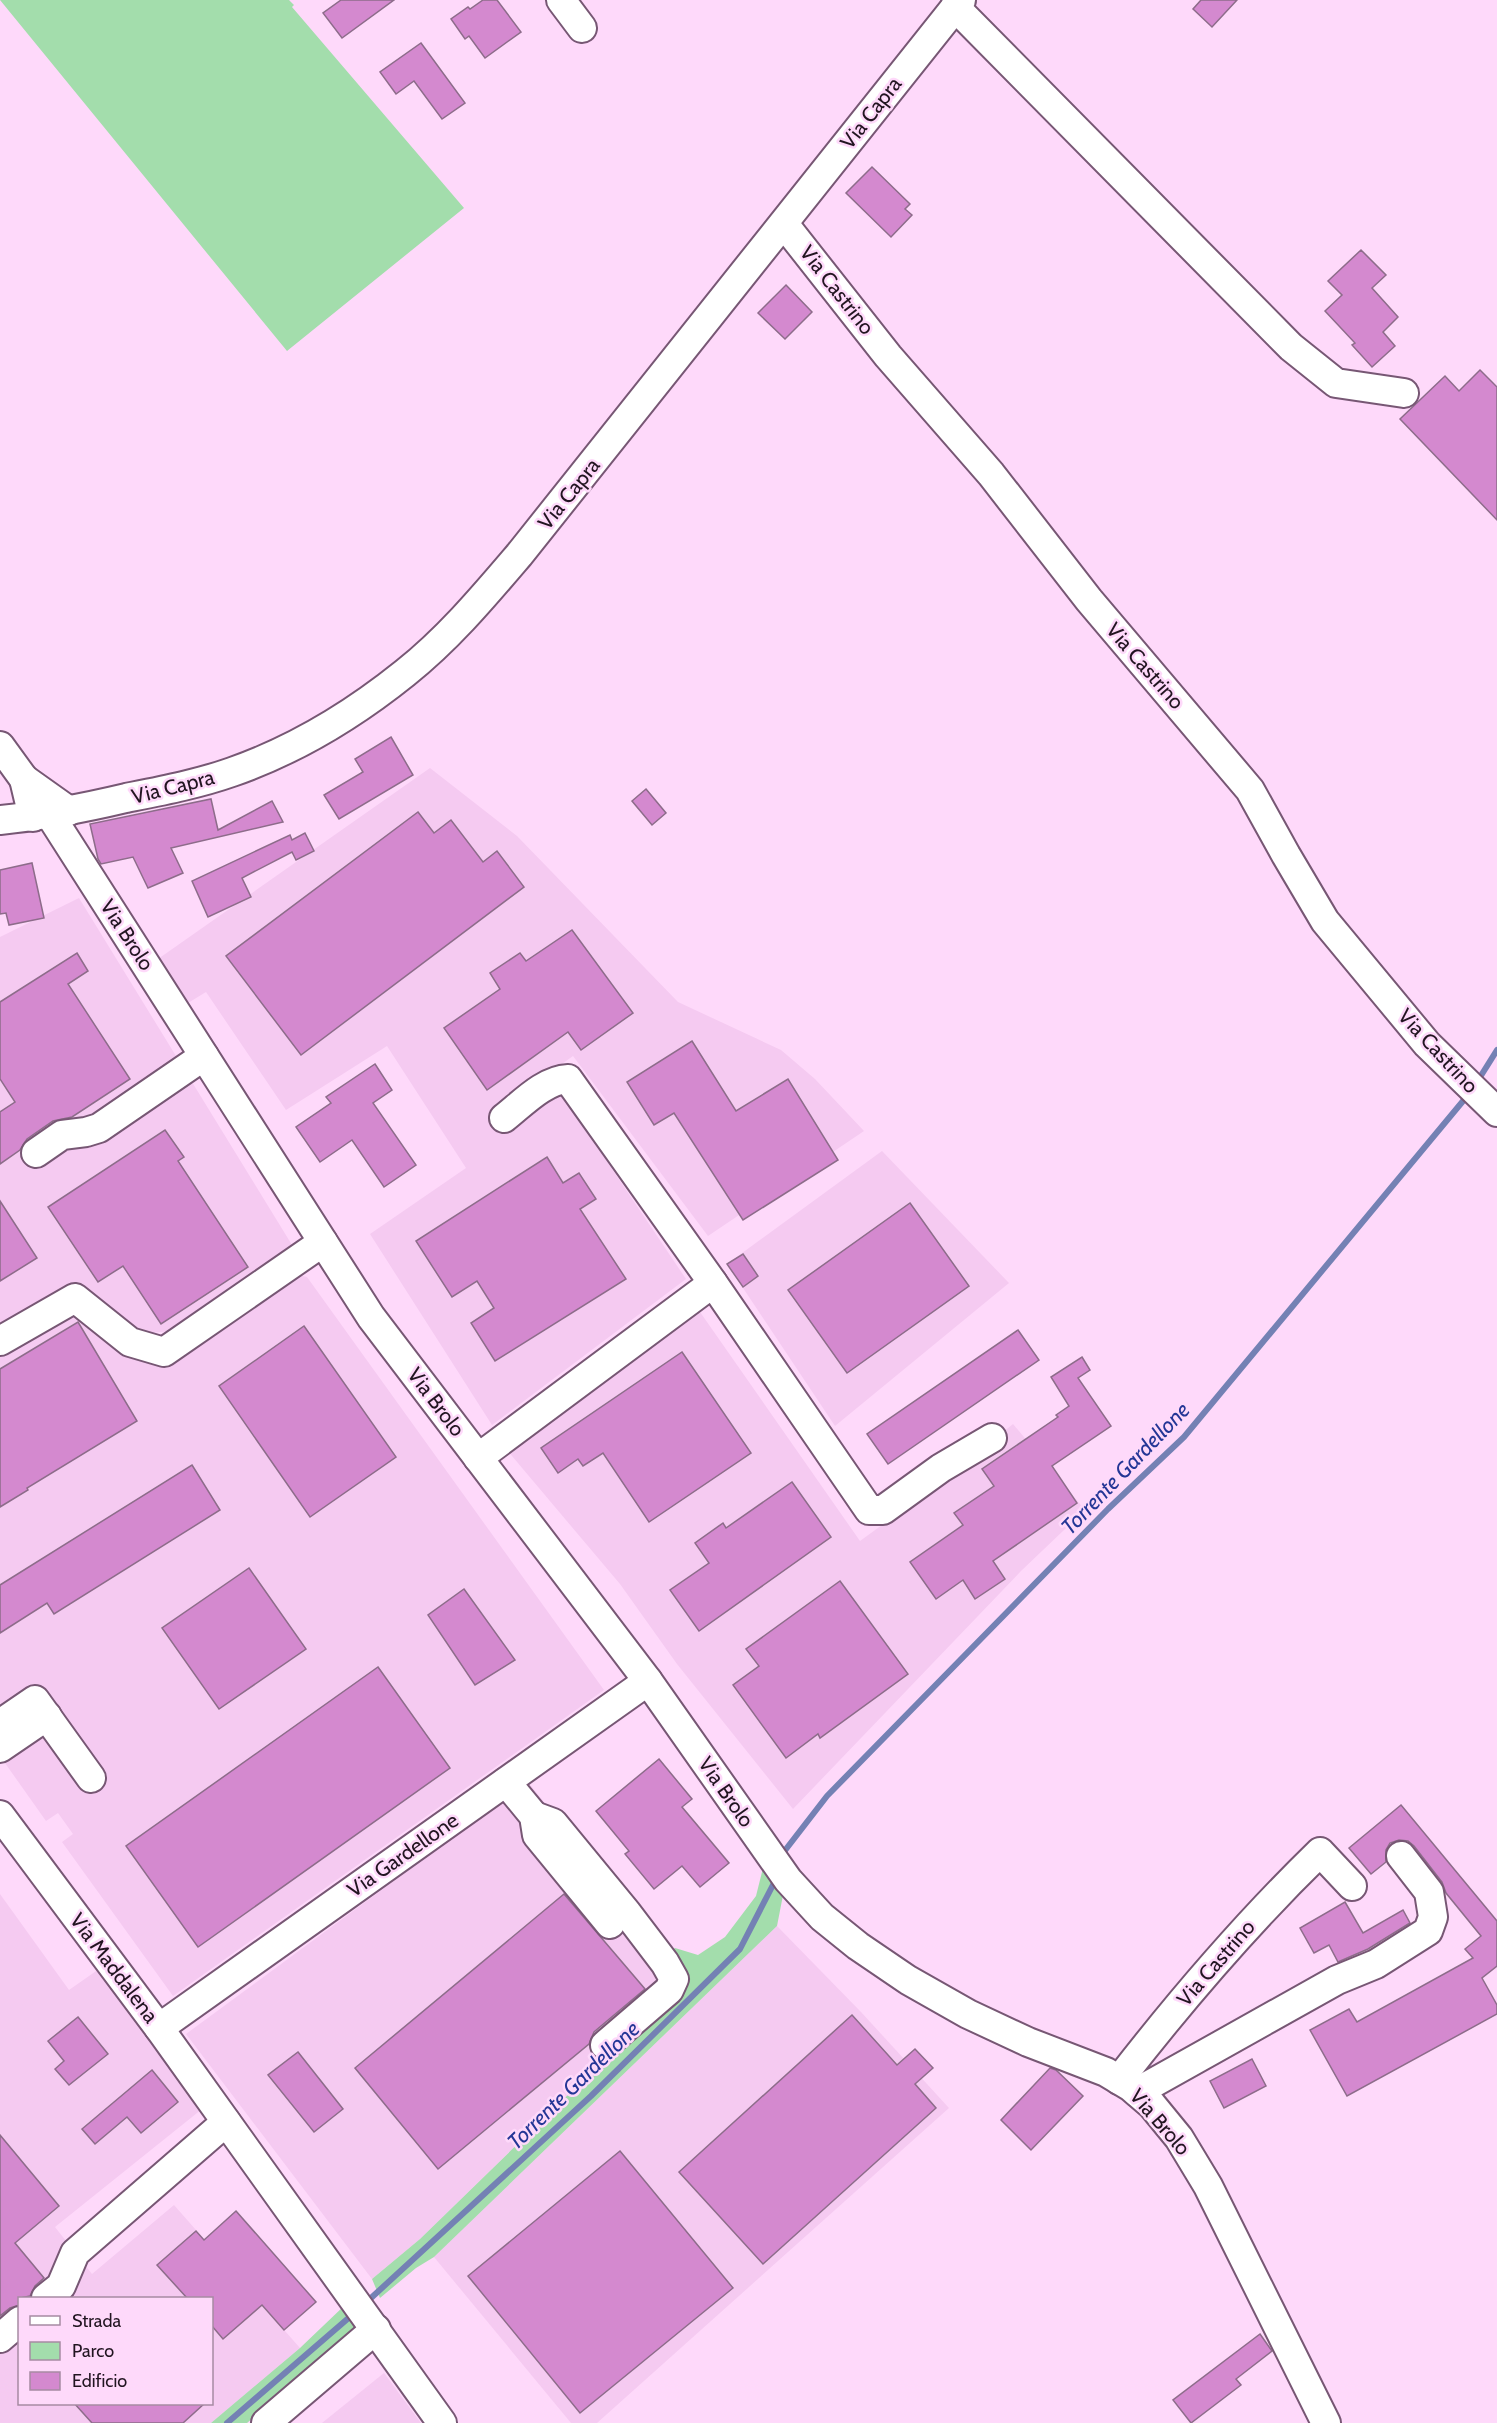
<svg xmlns="http://www.w3.org/2000/svg" width="1497" height="2423" viewBox="0 0 1497 2423" font-family="Cabin,sans-serif">
	<rect width="100%" height="100%" fill="#fed9fa"/>
	<g fill="#f5caf1" fill-rule="evenodd">
		<path d="M430 768 517 836 678 1002 781 1050 815 1079 864 1131 708 1236 573 1056 498 1110 559 1090 686 1279 492 1425 370 1234 466 1168 387 1046 286 1110 206 992 188 1003 158 959Z"/>
		<path d="M79 898 292 1245 172 1331 137 1334 163 1362 298 1275 307 1277 604 1690 173 1996 62 1842 73 1834 58 1813 46 1821 0 1756V937Z"/>
		<path d="M882 1151 1009 1283 835 1426 727 1264Z"/>
		<path d="M700 1312 860 1541 948 1477 1013 1424 1085 1510 1021 1571 793 1809 677 1664 620 1584 506 1449 677 1318Z"/>
		<path d="M528 1782 686 1980 420 2239 372 2279 186 2034Z"/>
		<path d="M0 1894 69 1990 99 1969 202 2109 55 2227 92 2274 174 2205 300 2348 211 2423H0ZM20 2298H212V2404H20Z"/>
		<path d="M777 1926 861 2012 949 2108 597 2423H571L434 2257Z"/>
		<path d="M384 2373 421 2423H322Z"/>
	</g>
	<g fill="#a3ddac">
		<path d="M0 0H289L294 5 292 7 464 208 287 351Z"/>
		<path d="M764 1864 784 1890 777 1926 434 2257 416 2268 380 2298 372 2279 420 2239 685 1981 666 1956 675 1948 698 1955 725 1937 756 1896Z"/>
		<path d="M345 2305 360 2325 247 2423H211L300 2348Z"/>
	</g>
	<g fill="none" stroke-linecap="round" stroke-linejoin="round">
		<g stroke="#7481b4" stroke-width="6">
			<path d="M1477 1082 1497 1050"/>
			<path d="M783 1853 827 1796 1108 1509 1184 1437 1468 1095"/>
			<path d="M371 2298 591 2096 740 1949 776 1879"/>
			<path d="M227 2423 352 2315"/>
		</g>
	</g>
	<g fill="#d489cf" stroke="#8d6c8a" stroke-width="1.5">
		<path d="M341 0H394L342 38 323 13Z"/>
		<path d="M483 0H497L521 32 485 58 469 36 465 39 451 19 468 7 470 9Z"/>
		<path d="M1201 0H1237L1212 27 1193 9Z"/>
		<path d="M421 43 465 103 442 119 414 81 396 94 380 72Z"/>
		<path d="M872 167 910 204 905 209 912 215 891 237 846 193Z"/>
		<path d="M1361 250 1386 275 1372 288 1398 317 1383 332 1395 346 1372 367 1352 345 1355 343 1325 311 1342 295 1328 281Z"/>
		<path d="M786 285 812 312 785 339 758 313Z"/>
		<path d="M1480 370 1497 387V520L1400 419 1445 376 1459 391Z"/>
		<path d="M391 737 413 775 339 819 324 795 363 772 355 759Z"/>
		<path d="M646 789 666 813 652 825 632 801Z"/>
		<path d="M211 799 218 830 272 801 283 822 171 848 183 873 148 888 133 857 101 864 98 859 90 824Z"/>
		<path d="M418 812 434 833 451 820 483 862 497 851 524 887 301 1055 226 956Z"/>
		<path d="M305 833 314 851 296 860 292 852 242 878 251 897 208 917 192 881 290 835 292 840Z"/>
		<path d="M32 863 44 918 9 925 6 913 0 914V870Z"/>
		<path d="M572 930 633 1013 581 1050 568 1032 487 1090 444 1028 500 989 490 973 520 953 526 961Z"/>
		<path d="M77 953 88 971 68 984 130 1079 72 1117 53 1121 27 1139 20 1150 0 1164V1112L15 1102 0 1079V1002Z"/>
		<path d="M692 1041 736 1111 788 1079 838 1160 743 1220 674 1113 654 1125 627 1082Z"/>
		<path d="M375 1064 392 1090 373 1103 416 1165 384 1187 352 1140 320 1162 296 1127 331 1103 326 1097Z"/>
		<path d="M165 1130 184 1157 178 1161 248 1267 161 1324 123 1266 98 1282 48 1207Z"/>
		<path d="M547 1157 563 1183 579 1173 596 1199 580 1209 626 1279 495 1361 471 1323 494 1308 477 1281 452 1297 416 1241Z"/>
		<path d="M0 1201 37 1258 0 1281Z"/>
		<path d="M910 1203 969 1286 847 1373 788 1290Z"/>
		<path d="M743 1254 758 1276 743 1287 727 1264Z"/>
		<path d="M78 1322 137 1421 27 1488 28 1490 0 1507V1369Z"/>
		<path d="M304 1326 396 1457 310 1517 219 1386Z"/>
		<path d="M1018 1330 1039 1360 888 1464 867 1434Z"/>
		<path d="M682 1352 751 1453 649 1522 603 1453 583 1466 578 1459 558 1473 541 1448Z"/>
		<path d="M1082 1357 1090 1370 1078 1378 1111 1426 1052 1466 1077 1503 993 1561 1005 1579 975 1599 963 1580 936 1599 910 1562 963 1525 954 1513 994 1486 982 1469 1058 1417 1056 1415 1069 1406 1051 1377Z"/>
		<path d="M192 1465 220 1510 54 1614 47 1603 0 1633V1585Z"/>
		<path d="M792 1482 831 1537 699 1631 670 1590 709 1563 695 1543 723 1523 726 1528Z"/>
		<path d="M249 1568 306 1649 219 1709 162 1628Z"/>
		<path d="M840 1581 908 1674 820 1738 818 1734 786 1758 733 1685 759 1666 746 1649Z"/>
		<path d="M464 1589 515 1660 475 1685 428 1615Z"/>
		<path d="M378 1667 450 1768 198 1947 126 1846Z"/>
		<path d="M659 1759 692 1799 682 1807 729 1863 700 1887 682 1866 654 1889 625 1854 629 1851 596 1811Z"/>
		<path d="M1401 1805 1497 1921V1966L1482 1978 1497 2005V2014L1347 2096 1310 2030 1349 2009 1357 2022 1473 1958 1465 1949 1481 1936 1446 1893 1442 1882 1414 1846 1408 1841 1399 1840 1390 1843 1386 1850V1862L1371 1874 1349 1848Z"/>
		<path d="M564 1894 645 1989 594 2032 589 2044 438 2169 355 2068Z"/>
		<path d="M1345 1902 1363 1933 1403 1910 1410 1923 1368 1949 1338 1962 1329 1945 1314 1953 1300 1928Z"/>
		<path d="M852 2015 897 2065 915 2049 933 2068 915 2084 936 2108 763 2264 679 2172Z"/>
		<path d="M78 2017 108 2054 69 2085 55 2069 64 2061 48 2041Z"/>
		<path d="M298 2052 343 2109 314 2132 268 2075Z"/>
		<path d="M1252 2059 1266 2086 1224 2108 1210 2081Z"/>
		<path d="M1050 2068 1056 2070 1083 2096 1031 2150 1001 2120Z"/>
		<path d="M152 2070 178 2102 141 2133 127 2117 95 2144 82 2129Z"/>
		<path d="M0 2135 59 2206 15 2243 44 2278 35 2286 30 2296 20 2298V2305L10 2308 0 2316Z"/>
		<path d="M620 2151 733 2288 580 2413 468 2276Z"/>
		<path d="M236 2211 316 2302 284 2330 262 2305 223 2339 212 2326V2298H187L157 2265 196 2231 204 2240Z"/>
		<path d="M1260 2334 1272 2351 1236 2379 1241 2385 1191 2423 1173 2400Z"/>
		<path d="M74 2403H205L183 2423H92Z"/>
	</g>
	<g fill="none" stroke-linecap="round" stroke-linejoin="round">
		<g stroke="#775774" stroke-width="32">
			<g id="minor">
				<path d="M561 0 582 28"/>
				<path d="M955 7 1291 347 1336 383 1404 393"/>
				<path d="M784 224 888 356 991 474 1089 600 1250 790 1286 855 1325 921 1427 1044 1497 1112"/>
				<path d="M0 746 24 779"/>
				<path d="M50 815 371 1317 648 1681 788 1880 822 1917 858 1946 908 1980 968 2014 1028 2042 1106 2072 1131 2087 1152 2105 1179 2138 1208 2186 1326 2423"/>
				<path d="M33 817 24 779 69 811"/>
				<path d="M0 820C43 816 84 808 126 798 161 791 198 784 232 772 295 750 354 714 405 673 448 639 484 596 519 555L961 0"/>
				<path d="M504 1118C522 1104 544 1080 568 1079L713 1283 869 1510H883L941 1468 992 1438"/>
				<path d="M36 1153 62 1135 86 1132 99 1128 204 1056"/>
				<path d="M0 1341 75 1298 130 1342 164 1352 323 1242"/>
				<path d="M478 1458 713 1283"/>
				<path d="M0 1724 35 1700 91 1778"/>
				<path d="M0 1748 47 1716"/>
				<path d="M506 1782 534 1816 537 1835 610 1924"/>
				<path d="M0 1815 159 2028 442 2423"/>
				<path d="M534 1816 553 1823 627 1913 665 1963 674 1979 669 1990 605 2045"/>
				<path d="M159 2028 648 1681"/>
				<path d="M1119 2080C1181 2000 1247 1923 1320 1852L1352 1886"/>
				<path d="M1137 2092 1337 1980 1376 1964 1428 1931 1433 1917 1429 1892 1401 1856"/>
				<path d="M46 2298 61 2286 75 2253 226 2122"/>
				<path d="M0 2338 20 2321"/>
				<path d="M266 2423 376 2329"/>
			</g>
		</g>
		<use href="#minor" stroke="#fff" stroke-width="28"/>
	</g>
	<g text-anchor="middle" stroke-width="5" stroke-linejoin="round" paint-order="stroke">
		<g font-size="21" fill="#221521" stroke="#fed9fa">
			<text transform="translate(871 113) rotate(-52)" y="7">Via Capra</text>
			<text transform="translate(837 290) rotate(52)" y="7">Via Castrino</text>
			<text transform="translate(569 494) rotate(-51)" y="7">Via Capra</text>
			<text transform="translate(1145 666) rotate(49)" y="7">Via Castrino</text>
			<text transform="translate(173 787) rotate(-14)" y="7">Via Capra</text>
			<text transform="translate(127 935) rotate(57)" y="7">Via Brolo</text>
			<text transform="translate(1438 1051) rotate(47)" y="7">Via Castrino</text>
			<text transform="translate(436 1402) rotate(53)" y="7">Via Brolo</text>
			<text transform="translate(726 1792) rotate(55)" y="7">Via Brolo</text>
			<text transform="translate(403 1855) rotate(-35)" y="7">Via Gardellone</text>
			<text transform="translate(1216 1963) rotate(-49)" y="7">Via Castrino</text>
			<text transform="translate(114 1968) rotate(53)" y="7">Via Maddalena</text>
			<text transform="translate(1160 2122) rotate(49)" y="7">Via Brolo</text>
		</g>
		<g font-size="22" font-style="italic" fill="#243696" stroke="#fed9fa">
			<text transform="translate(1125 1468) rotate(-46)" y="8">Torrente Gardellone</text>
			<text transform="translate(573 2085) rotate(-44)" y="8">Torrente Gardellone</text>
		</g>
	</g>
	<rect x="18" y="2297" width="195" height="108" fill="#fed9fa" stroke="#a68ba3" stroke-width="1.5"/>
	<rect x="30" y="2316" width="30" height="9" fill="#ffffff" stroke="#a68ba3" stroke-width="1.5"/>
	<text x="72" y="2327" font-size="18" fill="#221521">Strada</text>
	<rect x="30" y="2342" width="30" height="18" fill="#a3ddac" stroke="#a68ba3" stroke-width="1.5"/>
	<text x="72" y="2357" font-size="18" fill="#221521">Parco</text>
	<rect x="30" y="2372" width="30" height="18" fill="#d489cf" stroke="#a68ba3" stroke-width="1.5"/>
	<text x="72" y="2387" font-size="18" fill="#221521">Edificio</text>
</svg>
